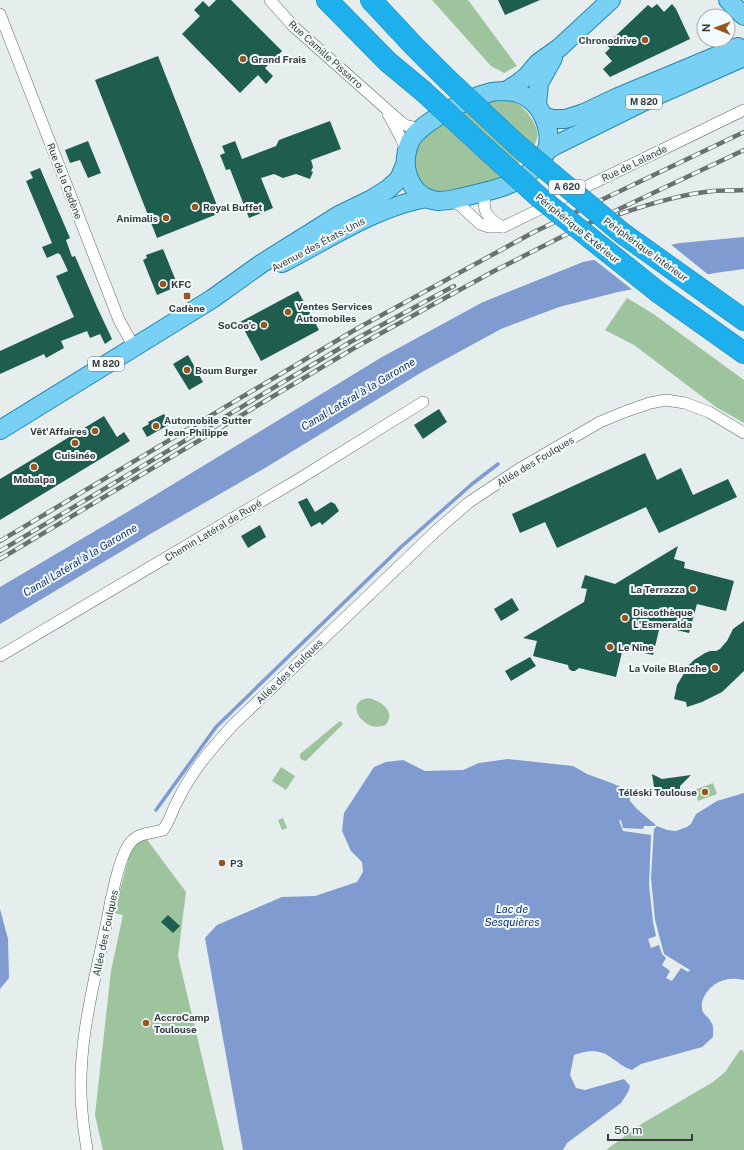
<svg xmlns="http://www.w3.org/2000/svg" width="744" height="1150" viewBox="0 0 744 1150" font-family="'Public Sans',sans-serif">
	<rect width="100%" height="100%" fill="#e5eded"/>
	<g fill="#9ec49e">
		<path d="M432 0H468L517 66 504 73 491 66Z"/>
		<path d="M503 98C518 103 525 107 533 121 536 126 539 133 537 138 534 153 509 174 495 180 488 183 480 185 472 187 465 190 456 194 449 194 435 192 423 190 417 175 402 140 454 114 480 103 487 100 496 99 503 98Z"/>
		<path d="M627 298 652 313 744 380V423L716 407 634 345 605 330Z"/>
		<path d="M368 698C378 700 396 710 387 723 385 725 386 725 382 726 364 732 343 702 368 698Z"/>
		<path d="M340 721 343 724 306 761 302 760 300 758V754Z"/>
		<path d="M281 767 295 776 286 790 272 781Z"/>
		<path d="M713 783 717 794 698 801 694 790Z"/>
		<path d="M283 818 287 828 282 830 278 820Z"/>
		<path d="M145 837 186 892 178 956 224 1150H103L95 1115 111 971 123 915 114 913 131 849Z"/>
		<path d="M740 1050H743L744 1054V1150H606L643 1123 713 1082 725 1072Z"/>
	</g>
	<g fill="#7f9bd0">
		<path d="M744 237V269L715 273 618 292 559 307 501 329 422 372 265 468 152 533 0 624V587L129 511 382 357 483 302 583 262 680 243Z"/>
		<path d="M508 759 573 766 587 774 614 784 625 789 629 794 630 801 637 809 657 826 667 830 676 831 687 827 691 824 696 814 717 801 744 793V980C737 979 732 978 725 980 713 982 700 996 702 1009 703 1015 709 1017 711 1022 714 1026 713 1032 713 1037L702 1047 641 1064 632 1070C623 1067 621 1064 613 1059 601 1049 588 1050 574 1055L570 1075 576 1088 585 1090 624 1079 630 1086 628 1092 621 1103 567 1143 563 1150H243L205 938 217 925 282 897 315 896 357 882 363 872 362 862 351 851 342 831 344 813 374 767 386 762 403 760 425 771 463 770 479 763Z"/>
		<path d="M0 909 8 939 9 978 0 989Z"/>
	</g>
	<g fill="#e5eded">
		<path d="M669 243 710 276 634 291 592 258Z"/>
		<path d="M621 820 623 828 643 829 644 826H654L656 825 657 826 654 829 651 878 655 920 664 954 690 970 688 972 681 968 672 981 666 978 670 971 662 965 666 958 662 954 659 945 651 948 648 939 656 936 653 922 649 885 651 835 623 831 619 821Z"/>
	</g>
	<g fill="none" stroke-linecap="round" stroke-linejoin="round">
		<path stroke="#7f9bd0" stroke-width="3.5" d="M156 810 216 727 401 547 472 484 498 464"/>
	</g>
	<g fill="#1f5d4e">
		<path d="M216 0H231L282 51 265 68 273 76 266 84 258 75 240 93 182 34 200 16 194 10 203 1 209 7Z"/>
		<path d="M498 0H540L505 15Z"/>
		<path d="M657 4 664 12 672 4 676 9 690 39 610 77 603 69 612 61 605 53 610 48 606 45 648 5 652 8Z"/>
		<path d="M158 56 220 213 157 238 95 80Z"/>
		<path d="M330 121 341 149 311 160 313 167 311 171 313 172 310 179 296 174 283 178 274 174 261 178 273 208 249 218 230 169 226 170 220 155 225 153 222 146 235 141 242 159 276 146 279 140Z"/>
		<path d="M88 141 101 173 88 178 80 160 70 163 65 150Z"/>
		<path d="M40 168 70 238 66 240 72 257 75 256 97 307 112 339 105 344 100 334 90 338 87 331 61 341 64 348 46 358 44 354 0 374V351L74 317 56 276 68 271 60 254H59L58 253 47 258 42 247 52 243 26 181 33 178 30 172Z"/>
		<path d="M163 249 178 286 157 295 143 260 147 258 146 255Z"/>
		<path d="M298 291 319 330 261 361 240 322Z"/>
		<path d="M188 355 203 382 189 390 173 364Z"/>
		<path d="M439 409 447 422 423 439 414 425Z"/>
		<path d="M164 414 170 424 147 437 142 428 149 424 148 422Z"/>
		<path d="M104 416 117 437 124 432 130 441 0 520V479Z"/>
		<path d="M645 453 657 480 681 468 693 495 728 479 737 497 659 533 646 507 557 548 545 522 520 533 512 514Z"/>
		<path d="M307 498 315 512 331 502 335 504 339 511 322 525 320 522 311 527 298 502Z"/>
		<path d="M260 525 266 537 248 548 241 536Z"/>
		<path d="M678 546 674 559 685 562 684 568 734 581 726 611 697 604 689 633 660 626 653 655 623 648 616 677 579 668 575 671H572L569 669 568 665 533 656 537 641 523 638 584 602 587 589 581 588 585 575 615 584Z"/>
		<path d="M512 598 519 610 501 621 494 609Z"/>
		<path d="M744 621V671L722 692 702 702 687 707 686 702 674 699 677 685 689 665 694 660 705 653 710 651H716L720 649 727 641 733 629Z"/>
		<path d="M530 657 536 666 511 681 505 671Z"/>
		<path d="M652 774 662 779 691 775 680 786V789L667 791 662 798 655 793Z"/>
		<path d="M168 915 180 926 173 933 161 922Z"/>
	</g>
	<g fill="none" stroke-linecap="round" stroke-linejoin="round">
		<g stroke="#63696a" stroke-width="12">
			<g id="minor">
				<path d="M270 0 294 27 401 122 405 125 420 129"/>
				<path d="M0 14 119 320 134 347"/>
				<path d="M388 114 401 138 407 152"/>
				<path d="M486 192C481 210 486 218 503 227"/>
				<path d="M450 200 461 206 480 224 489 227H503L744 110"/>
				<path d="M0 656 299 479 423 402"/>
				<path d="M87 1150C85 1137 83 1124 82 1111 76 1048 94 983 107 921 110 903 119 857 130 843 139 832 150 834 163 830 170 821 172 810 178 800 191 772 212 748 233 725L437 530 468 503 519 469 600 422 624 412 650 403 666 400 685 403 709 412 744 433"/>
			</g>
		</g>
		<g stroke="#2787af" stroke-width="20">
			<g id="primary">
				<path d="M728 0 744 16"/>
				<path d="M506 91C529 92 544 109 548 131 549 138 549 145 546 152 543 159 537 166 531 171 512 188 483 192 459 198 452 200 445 201 438 201 415 199 404 177 406 157 407 150 408 143 413 137 425 121 468 98 488 93 493 91 500 91 506 91Z"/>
				<path d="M506 91 517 84 527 76 538 63 559 48 611 0"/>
				<path d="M537 105 539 83 553 58"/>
				<path d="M543 116 553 119H565L584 113 618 97 738 47"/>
				<path d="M546 151 556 145 651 98 744 57"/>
				<path d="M282 263C329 239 375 207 427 198"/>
				<path d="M0 430 212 299 261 264 339 215 372 199 388 189 399 179 405 165"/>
			</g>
		</g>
		<g stroke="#2787af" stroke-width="22">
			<g id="motorway">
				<path d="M327 0 388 62 423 91"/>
				<path d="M371 0 413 45 447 79"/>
				<path d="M695 285 744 320"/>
				<path d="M658 292 744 353"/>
			</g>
		</g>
		<use href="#minor" stroke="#fff" stroke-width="11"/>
		<use href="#primary" stroke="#78d0f4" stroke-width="18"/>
		<use href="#motorway" stroke="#1eb0ed" stroke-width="21"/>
		<g stroke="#6b7070" stroke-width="4.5">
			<g id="rail">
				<path d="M620 214C649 204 683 194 713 191 723 190 734 191 744 190"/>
				<path d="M0 541 358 328 534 232 744 132"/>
				<path d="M0 551 352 341 454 286"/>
				<path d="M0 559 356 347 494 271 579 228 744 150"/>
			</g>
		</g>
		<use href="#rail" stroke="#f2fafb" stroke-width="3" stroke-dasharray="9" stroke-linecap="butt"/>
		<g stroke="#2787af" stroke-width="22" stroke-linecap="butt">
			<g id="motorway-bridge">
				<path d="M447 79 516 144 622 233 695 285"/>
				<path d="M423 91 487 150 540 198 658 292"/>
			</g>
		</g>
		<use href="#motorway-bridge" stroke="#1eb0ed" stroke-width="21"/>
	</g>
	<g fill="#975621" stroke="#f2fafb" stroke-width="1.5">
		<circle cx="645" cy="40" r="4"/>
		<circle cx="243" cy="59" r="4"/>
		<circle cx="195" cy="207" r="4"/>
		<circle cx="166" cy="218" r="4"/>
		<circle cx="163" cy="284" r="4"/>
		<rect x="183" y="292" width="8" height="8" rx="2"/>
		<circle cx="288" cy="312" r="4"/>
		<circle cx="264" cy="325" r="4"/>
		<circle cx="187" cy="370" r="4"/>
		<circle cx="156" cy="426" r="4"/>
		<circle cx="95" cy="431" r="4"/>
		<circle cx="75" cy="443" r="4"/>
		<circle cx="34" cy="467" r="4"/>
		<circle cx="693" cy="589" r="4"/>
		<circle cx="625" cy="618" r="4"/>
		<circle cx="610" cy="647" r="4"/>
		<circle cx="715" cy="668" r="4"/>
		<circle cx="705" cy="792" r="4"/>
		<circle cx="222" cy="863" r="4"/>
		<circle cx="146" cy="1023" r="4"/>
	</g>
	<g text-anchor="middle" stroke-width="4" stroke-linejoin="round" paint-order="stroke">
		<g fill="#f2fafb" stroke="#707575" stroke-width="1">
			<rect x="626" y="95" width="36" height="14" rx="3"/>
			<rect x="549" y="180" width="36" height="14" rx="3"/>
			<rect x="88" y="357" width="36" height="14" rx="3"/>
		</g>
		<g font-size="9" font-weight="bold" fill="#393c3c">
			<text x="644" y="105">M 820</text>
			<text x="567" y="190">A 620</text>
			<text x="106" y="367">M 820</text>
		</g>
		<g font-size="10" font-weight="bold" fill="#393c3c" stroke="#f2fafb" text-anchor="start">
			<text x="637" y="44" text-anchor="end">Chronodrive</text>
			<text x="251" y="63">Grand Frais</text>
			<text x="203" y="211">Royal Buffet</text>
			<text x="158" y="222" text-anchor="end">Animalis</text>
			<text x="171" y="288">KFC</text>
			<text x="296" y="310">Ventes Services<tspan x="296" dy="12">Automobiles</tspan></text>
			<text x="187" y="312" text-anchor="middle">Cadène</text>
			<text x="256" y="329" text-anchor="end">SoCoo'c</text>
			<text x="195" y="374">Boum Burger</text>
			<text x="164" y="424">Automobile Sutter<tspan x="164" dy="12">Jean-Philippe</tspan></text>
			<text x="87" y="435" text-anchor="end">Vêt'Affaires</text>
			<text x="75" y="459" text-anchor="middle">Cuisinéo</text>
			<text x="34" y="483" text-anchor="middle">Mobalpa</text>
			<text x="685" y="593" text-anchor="end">La Terrazza</text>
			<text x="633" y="616">Discothèque<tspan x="633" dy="12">L'Esmeralda</tspan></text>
			<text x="618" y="651">Le Nine</text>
			<text x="707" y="672" text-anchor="end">La Voile Blanche</text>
			<text x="697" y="796" text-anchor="end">Téléski Toulouse</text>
			<text x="230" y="867">P3</text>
			<text x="154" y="1021">AccroCamp<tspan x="154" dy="12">Toulouse</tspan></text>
		</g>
		<g font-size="10" fill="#393c3c" stroke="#f2fafb">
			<text transform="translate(326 54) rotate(42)" y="4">Rue Camille Pissarro</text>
			<text transform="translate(634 163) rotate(-26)" y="4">Rue de Lalande</text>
			<text transform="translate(65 181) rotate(69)" y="4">Rue de la Cadène</text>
			<text transform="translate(578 228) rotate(39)" y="4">Périphérique Extérieur</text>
			<text transform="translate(318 244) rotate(-28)" y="4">Avenue des États-Unis</text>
			<text transform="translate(646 249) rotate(36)" y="4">Périphérique Intérieur</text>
			<text transform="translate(535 461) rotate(-31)" y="4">Allée des Foulques</text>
			<text transform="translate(213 530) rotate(-31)" y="4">Chemin Latéral de Rupé</text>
			<text transform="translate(289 671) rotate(-44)" y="4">Allée des Foulques</text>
			<text transform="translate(105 933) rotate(-78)" y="4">Allée des Foulques</text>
		</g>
		<g font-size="11" font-style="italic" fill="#133170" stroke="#f2fafb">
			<text transform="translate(358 394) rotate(-31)" y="4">Canal Latéral à la Garonne</text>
			<text transform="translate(80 560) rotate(-31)" y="4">Canal Latéral à la Garonne</text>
			<text x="512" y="913">Lac de<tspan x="512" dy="13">Sesquières</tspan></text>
		</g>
	</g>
	<g transform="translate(716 28) rotate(271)"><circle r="19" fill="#f2fafb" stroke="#a8aeaf"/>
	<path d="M0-3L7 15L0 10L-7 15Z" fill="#975621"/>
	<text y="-6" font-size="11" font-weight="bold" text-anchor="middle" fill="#393c3c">N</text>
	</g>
	<path d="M608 1134v6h84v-6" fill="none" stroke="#393c3c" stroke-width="2"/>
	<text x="614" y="1134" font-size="12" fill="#393c3c" stroke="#f2fafb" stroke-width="3" paint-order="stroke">50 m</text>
</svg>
